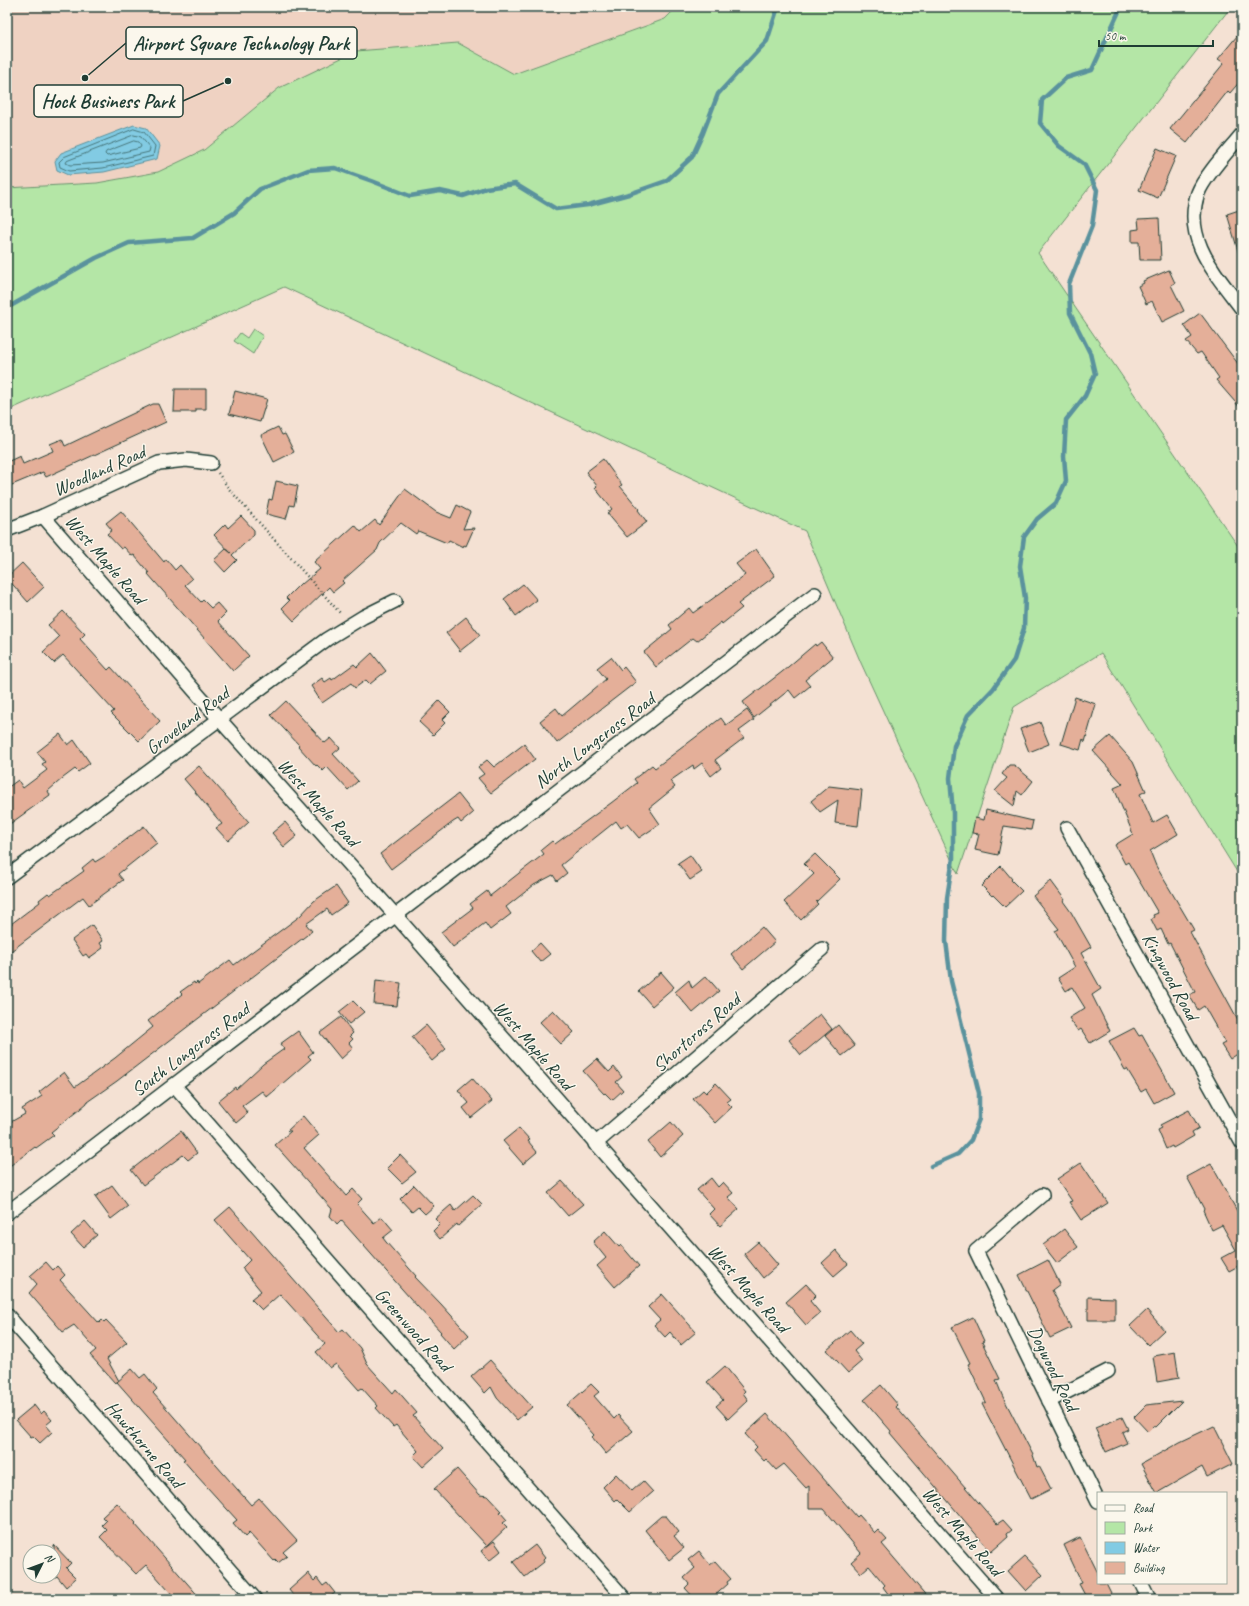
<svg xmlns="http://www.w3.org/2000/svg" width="1249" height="1606" viewBox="0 0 1249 1606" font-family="Caveat,sans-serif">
	<rect width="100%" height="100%" fill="#f4e1d3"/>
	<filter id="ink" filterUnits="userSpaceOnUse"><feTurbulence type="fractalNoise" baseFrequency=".025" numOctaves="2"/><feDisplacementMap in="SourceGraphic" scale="8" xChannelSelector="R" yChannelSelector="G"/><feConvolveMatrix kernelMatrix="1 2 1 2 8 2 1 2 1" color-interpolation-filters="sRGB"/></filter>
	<g filter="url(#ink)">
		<path fill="#efd2c2" d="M7 7H677L665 19 514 74 458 43 279 88 204 150 158 172 97 183 7 188Z"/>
		<g fill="#b4e6a6" stroke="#6a926d">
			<path d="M677 7H1231L1038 253 1242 552V880L1101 653 1014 707 958 874 861 663 805 531 284 287 7 411V188L97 183 158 172 204 150 279 88 356 51 458 43 514 74 665 19Z"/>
			<path d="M253 329 263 336 253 354 234 341 240 333 247 338Z"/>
		</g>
		<path fill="#82cbe3" stroke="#5a929d" d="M134 125 146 128 160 146 157 159 104 172 68 175 57 170 55 161 61 153Z"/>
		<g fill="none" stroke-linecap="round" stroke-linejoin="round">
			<g stroke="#47767a" stroke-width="1">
				<path d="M134 129 144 132 155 146 153 156 103 168 69 171 60 167 59 162 64 157Z"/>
				<path d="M134 135 141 137 150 148 149 152 103 163 70 165 66 163 67 161Z"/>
				<path d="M134 141 138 142 141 146 140 148 107 156 105 154 106 152Z"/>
			</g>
			<g stroke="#5a929d" stroke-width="4.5">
				<path d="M7 308 96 258 129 243 193 238 234 213 260 189 308 170 335 168 372 181 410 196 440 191 463 196 486 188 515 184 556 209 588 205 629 194 666 181 692 157 703 133 718 94 767 41 778 7"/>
				<path d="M931 1166 958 1154 971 1140 979 1119V1093L951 981 946 941 947 898 953 858V813L950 778 954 746 968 715 993 689 1014 660 1024 628 1025 598 1020 566 1024 537 1037 519 1056 503 1066 481 1064 456 1066 420 1085 396 1095 374 1090 353 1070 313 1069 284 1092 226 1097 190 1084 164 1059 146 1040 123 1042 100 1066 78 1092 70 1121 7"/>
			</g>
		</g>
		<g fill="#e4af99" stroke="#1f3d34">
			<path d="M1242 30V79L1230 93 1228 91 1187 143 1170 129 1224 63 1218 59Z"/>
			<path d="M1157 148 1176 156 1158 198 1139 190Z"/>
			<path d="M1242 209V254H1239L1227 214Z"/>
			<path d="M1159 218 1161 260H1140L1139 242H1132V230L1139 229 1138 219Z"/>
			<path d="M1169 270 1175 283 1171 285 1184 311 1162 322 1152 301 1146 304 1138 286 1144 283 1143 281Z"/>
			<path d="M1200 313 1242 369V410L1216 380 1219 378 1201 352 1197 354 1186 341 1192 337 1184 325Z"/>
			<path d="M175 389H206V409H196V412H174Z"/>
			<path d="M235 391 267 399 260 422 229 414Z"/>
			<path d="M153 404H158L166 422 46 477 43 472 7 487V462L20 456 23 464 53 451 50 444 62 439 65 446Z"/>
			<path d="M278 427 282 435 285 434 294 452 274 462 261 435Z"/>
			<path d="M603 459 622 485 620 486 639 509 638 510 647 522 627 537 607 513 612 509 595 488 597 486 586 472Z"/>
			<path d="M276 481 298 486 294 506 290 505 286 519 266 514 269 499 272 500Z"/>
			<path d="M405 489 436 512 451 518 457 505 470 512 463 529 474 528 466 546 464 545 463 547 449 540 447 543 418 531 416 534 401 523 380 543 377 550 342 581 344 583 333 592 329 587 294 621 282 608 289 601 286 598 301 583 302 584 320 569 314 562 355 525 361 532 375 520 379 525Z"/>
			<path d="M121 511 164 562 166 559 175 570 180 565 192 579 185 585 201 602 203 600 211 608 217 603 226 613 218 621 249 656 233 671 148 574 149 573 134 555 132 556 124 547 121 549 107 534 112 530 106 523Z"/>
			<path d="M241 516 254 530V535L232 555 237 560 225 572 214 560 226 549 231 553 214 535 225 524 228 528Z"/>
			<path d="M756 549 775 576 738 604 742 608 722 624 721 622 697 641 693 638 689 641 656 667 644 652 672 629 669 625 689 608 693 613 745 575 736 564Z"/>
			<path d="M22 563 44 587 28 602 7 578V577Z"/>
			<path d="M523 584 537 600 516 616 504 599Z"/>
			<path d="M63 611 85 634 80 639 108 670 111 667 160 721 139 741 111 713 114 711 63 655 54 663 43 652 59 637 48 625Z"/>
			<path d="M466 617 480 635 460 651 446 633Z"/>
			<path d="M821 642 833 657 805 680 810 686 795 698 789 690 754 718 743 702 782 672 815 644 816 646Z"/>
			<path d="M372 653 386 671 370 684 366 680 355 688 351 683 322 703 311 686 322 678 325 682 331 678 332 680 354 664 357 667Z"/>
			<path d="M611 657 621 670 624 667 636 682 557 743 540 721 556 708 562 716 606 679 597 668Z"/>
			<path d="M1075 697 1096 704 1085 742 1083 739 1080 750 1061 744Z"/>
			<path d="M286 701 325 743 331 738 340 748 333 754 358 781 348 790 327 767 323 771 317 765 316 766 298 746 299 745 271 715Z"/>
			<path d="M439 701 450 712 442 720 445 723 433 735 419 722Z"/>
			<path d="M747 710 754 720 739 731 744 738 715 760 721 768 711 776 702 763 694 769 693 765 670 781 675 787 649 808 660 824 639 838 627 824 621 828 616 821 561 865 567 873 557 881 553 875 534 885 506 907 511 914 490 930 485 923 453 947 441 932 473 908 470 904 487 891 490 896 523 870 544 854 541 850 552 841 555 844 611 803 637 783 634 779 652 765 655 768 721 718 726 725Z"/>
			<path d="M1040 722 1049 744 1029 752 1020 729Z"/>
			<path d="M60 734 68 745 74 740 90 763 78 772 75 769 63 778 48 791 50 795 7 826V788L18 780 23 788 47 770 42 764 45 762 37 752Z"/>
			<path d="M1110 736 1133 762 1146 791 1140 794 1153 823 1167 815 1178 834 1150 851 1156 866 1194 930 1190 932 1242 1027V1051L1230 1059 1221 1045 1225 1043 1204 1006 1198 1010 1189 995 1195 992 1170 943 1168 944 1161 929 1157 931 1151 919 1154 917 1153 915 1158 913 1128 862 1125 864 1115 845 1133 834 1114 788 1123 784 1093 751Z"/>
			<path d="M524 744 535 759 491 793 478 778 484 774 478 767 487 760 494 767Z"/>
			<path d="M1009 765H1014L1033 781 1022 795 1017 791 1014 806 995 791 1007 778 1002 774Z"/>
			<path d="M199 766 249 822 228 841 216 828 222 824 184 779Z"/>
			<path d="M829 786 862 790 858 826 835 823 838 800 820 812 811 801Z"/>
			<path d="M458 794 473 813 461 823 458 819 453 822 391 869 380 854Z"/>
			<path d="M986 810 1033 821 1031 830 1004 826 998 855 975 850 979 834 972 833 975 818 984 820Z"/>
			<path d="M285 822 297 836 284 847 272 833Z"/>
			<path d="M144 826 157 843 118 874 123 880 89 905 83 897 7 954V927L40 902 39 900 48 893 50 895 84 871 82 868 93 859 95 862 105 856Z"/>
			<path d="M815 854 840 879 816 902 818 904 801 920 784 902 814 874 804 864Z"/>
			<path d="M690 855 702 872 690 880 678 863Z"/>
			<path d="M1001 866 1012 879 1011 880 1022 891 1005 907 993 895 992 896 982 886 984 884H983Z"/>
			<path d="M1051 881 1065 900 1063 901 1071 912 1091 947 1081 953 1101 989 1092 995 1110 1031 1090 1043 1081 1029 1078 1031 1069 1018 1085 1008 1072 987 1066 991 1058 978 1075 967 1055 931 1059 929 1033 896Z"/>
			<path d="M336 886 348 903 331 915 327 909 306 924 312 931 307 935 117 1081 87 1102V1103L80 1109 51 1132 54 1135 36 1148 35 1147 7 1168V1124L25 1114 22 1109 42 1096 39 1092 64 1072 75 1087 115 1058 153 1027 148 1021 182 994 180 992 194 982 195 984 197 982 198 984 230 960 234 965 284 928 300 916 314 901Z"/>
			<path d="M92 925 103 941 100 943 103 948 89 958 86 954 83 956 72 940Z"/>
			<path d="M762 927 775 942 743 969 731 954Z"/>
			<path d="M540 943 550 954 540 962 531 951Z"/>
			<path d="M661 972 674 987 652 1006 639 991Z"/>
			<path d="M706 976 719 991 693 1013 675 992 689 980 692 988Z"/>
			<path d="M376 980 401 983 399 998H398L397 1006 374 1004Z"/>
			<path d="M353 1001 364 1012 349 1024 339 1012Z"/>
			<path d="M553 1010 574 1032 561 1044 540 1022Z"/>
			<path d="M820 1014 832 1029 801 1055 789 1040Z"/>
			<path d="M341 1017 353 1033 350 1036 353 1039 349 1043 353 1048 341 1059 320 1033Z"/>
			<path d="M426 1025 446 1049 432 1061 412 1037Z"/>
			<path d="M838 1025 855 1046 842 1056 825 1036Z"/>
			<path d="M1134 1028 1139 1036 1142 1035 1174 1092 1154 1103 1146 1089 1141 1092 1127 1069 1125 1070 1109 1041Z"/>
			<path d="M298 1031 313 1052 308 1056 311 1059 267 1097 262 1091 242 1106 248 1113 236 1123 218 1101 235 1087 236 1089 263 1064 284 1049 280 1044Z"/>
			<path d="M597 1059 609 1072 614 1067 622 1077 616 1082 623 1090 612 1100 605 1093 604 1094 583 1071Z"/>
			<path d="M472 1078 492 1101 471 1118 463 1108 469 1103 458 1090Z"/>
			<path d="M716 1083 731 1099 727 1102 732 1107 715 1123 693 1099 703 1090 706 1093Z"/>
			<path d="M1189 1110 1199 1128 1192 1132 1194 1136 1173 1148 1172 1146 1166 1149 1158 1130 1162 1128 1160 1125Z"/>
			<path d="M303 1116 319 1135 304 1148 346 1196 353 1189 362 1199 357 1204 374 1223 382 1217 393 1230 383 1238 386 1242 416 1276 415 1277 441 1304 469 1335 454 1349 440 1333 441 1332 417 1306 341 1220 337 1224 330 1216 332 1209 275 1145 291 1131H287Z"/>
			<path d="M671 1122 683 1136 660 1157 648 1142Z"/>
			<path d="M519 1128 530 1140 528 1141 537 1152 523 1164 503 1141Z"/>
			<path d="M181 1131 197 1153 188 1160 183 1155 143 1185 131 1170Z"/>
			<path d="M400 1155 416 1172 402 1183 387 1168Z"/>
			<path d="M1081 1163 1108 1203 1081 1220 1069 1202 1072 1201 1057 1179Z"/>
			<path d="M1211 1164 1242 1220V1264L1229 1271 1221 1258 1236 1250 1222 1225 1212 1230 1203 1210 1204 1209 1187 1177Z"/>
			<path d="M711 1178 718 1187 723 1182 733 1193 728 1197 739 1209 720 1226 709 1214 714 1209 697 1190Z"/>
			<path d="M562 1181 583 1204 568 1216 548 1193Z"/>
			<path d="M112 1185 128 1206 111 1219 95 1197Z"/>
			<path d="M414 1185 434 1206 425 1214 418 1207 412 1212 400 1199Z"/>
			<path d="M473 1195 482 1204 458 1226 457 1224 440 1239 433 1231 440 1224 435 1219 451 1205 455 1211Z"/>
			<path d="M230 1207 339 1332 343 1329 360 1348 367 1364 393 1393 396 1389 417 1413 413 1416 443 1449 423 1467 413 1456 418 1451 396 1425 393 1427 376 1408 378 1406 362 1388 359 1390 336 1364 330 1368 316 1352 325 1344 280 1294 262 1310 251 1299 261 1291 242 1268 250 1260 215 1220Z"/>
			<path d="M85 1221 97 1235 83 1247 71 1234Z"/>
			<path d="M1064 1229 1078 1247 1057 1263 1043 1245Z"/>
			<path d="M605 1231 619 1247 621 1245 639 1266 615 1287 597 1266 606 1258 593 1242Z"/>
			<path d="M758 1242 778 1265 763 1278 744 1254Z"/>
			<path d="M836 1250 848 1264 834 1276 822 1263Z"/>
			<path d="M1048 1260 1060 1284 1052 1290 1071 1328 1050 1338 1019 1275Z"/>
			<path d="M46 1262 53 1270 57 1266 65 1275 60 1280 99 1323 102 1320 104 1322 106 1320 127 1342 107 1359 119 1381 115 1383 90 1355 96 1350 74 1325 63 1332 29 1293 37 1284 30 1276Z"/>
			<path d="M806 1284 816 1295 810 1301 820 1313 806 1325 786 1302Z"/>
			<path d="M662 1294 696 1332 681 1345 670 1332 665 1337 654 1325 660 1320 648 1307Z"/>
			<path d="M1088 1297 1115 1298V1320H1088Z"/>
			<path d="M1147 1310 1164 1330 1148 1345 1130 1326Z"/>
			<path d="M973 1317 984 1341 982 1342 1000 1379 996 1380 1002 1395 1033 1455 1037 1467 1039 1466 1051 1489 1031 1499 982 1404 986 1402 968 1364 970 1363 952 1327Z"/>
			<path d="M850 1330 862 1344 854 1351 862 1361 848 1373 827 1350Z"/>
			<path d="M1175 1352 1179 1378 1157 1382 1153 1356Z"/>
			<path d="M490 1360 532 1407 517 1420 497 1398 491 1387 485 1393 471 1377Z"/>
			<path d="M725 1366 745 1391 743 1393 748 1400 728 1419 716 1406 723 1400 707 1382Z"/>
			<path d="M132 1369 140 1378 145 1374 157 1389 153 1393 251 1505 259 1498 297 1540 283 1552 287 1556 278 1563 275 1560 274 1561 249 1533 245 1537 233 1523 237 1520 197 1476 183 1460 185 1459 117 1382Z"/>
			<path d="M591 1384 599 1392 594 1396 614 1419 618 1415 633 1431 606 1454 592 1437 594 1435 567 1405Z"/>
			<path d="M881 1385 898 1405 896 1407 997 1524 1003 1520 1012 1530 1007 1534 1008 1537 991 1552 890 1433 891 1431 864 1400Z"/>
			<path d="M1182 1401 1156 1427 1154 1426 1148 1432 1134 1417 1146 1405Z"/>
			<path d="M34 1405 41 1414 44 1411 52 1420 46 1425 52 1432 40 1443 33 1436 31 1437 16 1420Z"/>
			<path d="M767 1414 857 1517 859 1515 875 1533 878 1530 887 1540 882 1544 929 1599H892L883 1587 885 1585 869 1566 861 1573 851 1562 861 1553 824 1509H809V1486L806 1488 784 1464 776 1470 766 1459 764 1461 754 1450 757 1447 745 1434Z"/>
			<path d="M1122 1417 1128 1429 1122 1432 1127 1443 1106 1452 1095 1428Z"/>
			<path d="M1214 1426 1233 1464 1207 1477 1202 1467 1157 1493 1141 1464 1180 1442Z"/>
			<path d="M457 1469 480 1495 488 1496 502 1511 500 1512 507 1520 503 1523 507 1527 487 1546 434 1489Z"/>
			<path d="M616 1474 632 1491 643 1481 653 1492 630 1512 617 1499 615 1501 603 1487Z"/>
			<path d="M117 1503 136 1523 135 1524 201 1599H176L146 1565 136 1574 100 1537 107 1530 102 1525 106 1521 102 1517Z"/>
			<path d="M661 1516H666L679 1532 674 1536 684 1548 669 1560 645 1530Z"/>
			<path d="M1080 1537 1098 1573V1583H1106L1111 1593 1099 1599H1087L1079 1584 1082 1583 1064 1545Z"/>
			<path d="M494 1541 501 1551 489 1561 481 1551Z"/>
			<path d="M54 1545 71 1563 66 1568 76 1578 66 1587 57 1576 54 1578Z"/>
			<path d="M535 1545 545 1558 543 1560 544 1562 525 1577 513 1562Z"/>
			<path d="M699 1551 710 1565 715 1561 731 1579 727 1582 728 1584 711 1599H695L685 1588 689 1584 684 1578 695 1568 688 1560Z"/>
			<path d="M1025 1556 1043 1575 1026 1591 1008 1571Z"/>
			<path d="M308 1573 314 1581 317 1578 323 1586 327 1583 335 1593 331 1596 334 1599H296L289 1590Z"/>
		</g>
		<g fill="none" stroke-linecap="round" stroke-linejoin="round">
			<g stroke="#1f3d34" stroke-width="16">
				<g id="minor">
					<path d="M1242 134C1230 149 1205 175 1198 193 1182 239 1216 274 1242 309"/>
					<path d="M43 516 220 720 396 916 997 1599"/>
					<path d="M7 530 43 516 159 463 186 460 211 463"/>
					<path d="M1067 828 1242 1143"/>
					<path d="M7 877 327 639 363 617 395 601"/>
					<path d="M174 1085 625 1599"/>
					<path d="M595 1144 822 949"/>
					<path d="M1042 1195 976 1251 1098 1501"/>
					<path d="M7 1213 815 594"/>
					<path d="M7 1315 255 1599"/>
					<path d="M1049 1401 1108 1371"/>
					<path d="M1141 1583 1149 1599"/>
				</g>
			</g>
			<path stroke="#1f3d34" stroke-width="2.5" stroke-dasharray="1 3" stroke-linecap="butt" d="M218 473 229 489 341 614"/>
			<use href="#minor" stroke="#fbf7ec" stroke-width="13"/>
		</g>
	</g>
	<g text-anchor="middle" stroke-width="3" stroke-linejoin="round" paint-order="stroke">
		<g font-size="19" fill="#1f3d34" stroke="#fbf7ec">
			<text transform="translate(99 470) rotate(-24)" y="7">Woodland Road</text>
			<text transform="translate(106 559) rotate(49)" y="7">West Maple Road</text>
			<text transform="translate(187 720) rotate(-37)" y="7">Groveland Road</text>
			<text transform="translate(594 740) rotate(-37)" y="7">North Longcross Road</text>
			<text transform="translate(319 802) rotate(48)" y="7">West Maple Road</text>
			<text transform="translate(1171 976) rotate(61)" y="7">Kingwood Road</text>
			<text transform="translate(696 1032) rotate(-41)" y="7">Shortcross Road</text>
			<text transform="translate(534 1045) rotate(49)" y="7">West Maple Road</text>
			<text transform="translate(190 1049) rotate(-37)" y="7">South Longcross Road</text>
			<text transform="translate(749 1288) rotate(48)" y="7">West Maple Road</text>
			<text transform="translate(414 1329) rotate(48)" y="7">Greenwood Road</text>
			<text transform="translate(1054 1368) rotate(64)" y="7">Dogwood Road</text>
			<text transform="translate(145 1444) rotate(49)" y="7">Hawthorne Road</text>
			<text transform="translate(963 1531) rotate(49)" y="7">West Maple Road</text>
		</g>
	</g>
	<path fill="none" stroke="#1f3d34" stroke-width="1.5" d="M85 78L126 43M228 81L183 101"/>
	<g fill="#1f3d34" stroke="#fbf7ec" stroke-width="1.5">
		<circle cx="85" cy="78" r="4"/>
		<circle cx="228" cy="81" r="4"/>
	</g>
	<g fill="#fbf7ec" stroke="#1f3d34" stroke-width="1.5">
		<rect x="126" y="27" width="231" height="32" rx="4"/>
		<rect x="34" y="85" width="149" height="32" rx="4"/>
	</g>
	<g font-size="20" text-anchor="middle" font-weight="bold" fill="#1f3d34">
		<text x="241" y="50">Airport Square Technology Park</text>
		<text x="108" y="108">Hock Business Park</text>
	</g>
	<rect width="1249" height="1606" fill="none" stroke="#fbf7ec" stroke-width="24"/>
	<rect x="12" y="12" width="1225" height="1582" fill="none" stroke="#1f3d34" stroke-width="1.5" filter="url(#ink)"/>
	<rect x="1097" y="1492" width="130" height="92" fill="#fbf7ec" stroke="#a3ada2"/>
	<rect x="1105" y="1505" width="20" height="6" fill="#fbf7ec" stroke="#a3ada2"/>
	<text x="1133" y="1512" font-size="12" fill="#1f3d34">Road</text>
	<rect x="1105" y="1522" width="20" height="12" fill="#b4e6a6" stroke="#a3ada2"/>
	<text x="1133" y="1532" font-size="12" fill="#1f3d34">Park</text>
	<rect x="1105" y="1542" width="20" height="12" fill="#82cbe3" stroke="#a3ada2"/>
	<text x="1133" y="1552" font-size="12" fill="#1f3d34">Water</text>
	<rect x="1105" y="1562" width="20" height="12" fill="#e4af99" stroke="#a3ada2"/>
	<text x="1133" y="1572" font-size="12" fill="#1f3d34">Building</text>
	<g transform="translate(42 1564) rotate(48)"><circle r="19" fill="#fbf7ec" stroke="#a3ada2"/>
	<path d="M0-3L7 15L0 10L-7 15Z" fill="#1f3d34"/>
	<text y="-6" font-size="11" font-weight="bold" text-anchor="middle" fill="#1f3d34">N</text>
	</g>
	<path d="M1099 40v6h114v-6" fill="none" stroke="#1f3d34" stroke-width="2"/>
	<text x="1105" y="40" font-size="12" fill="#1f3d34" stroke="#fbf7ec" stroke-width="3" paint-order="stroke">50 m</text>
</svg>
